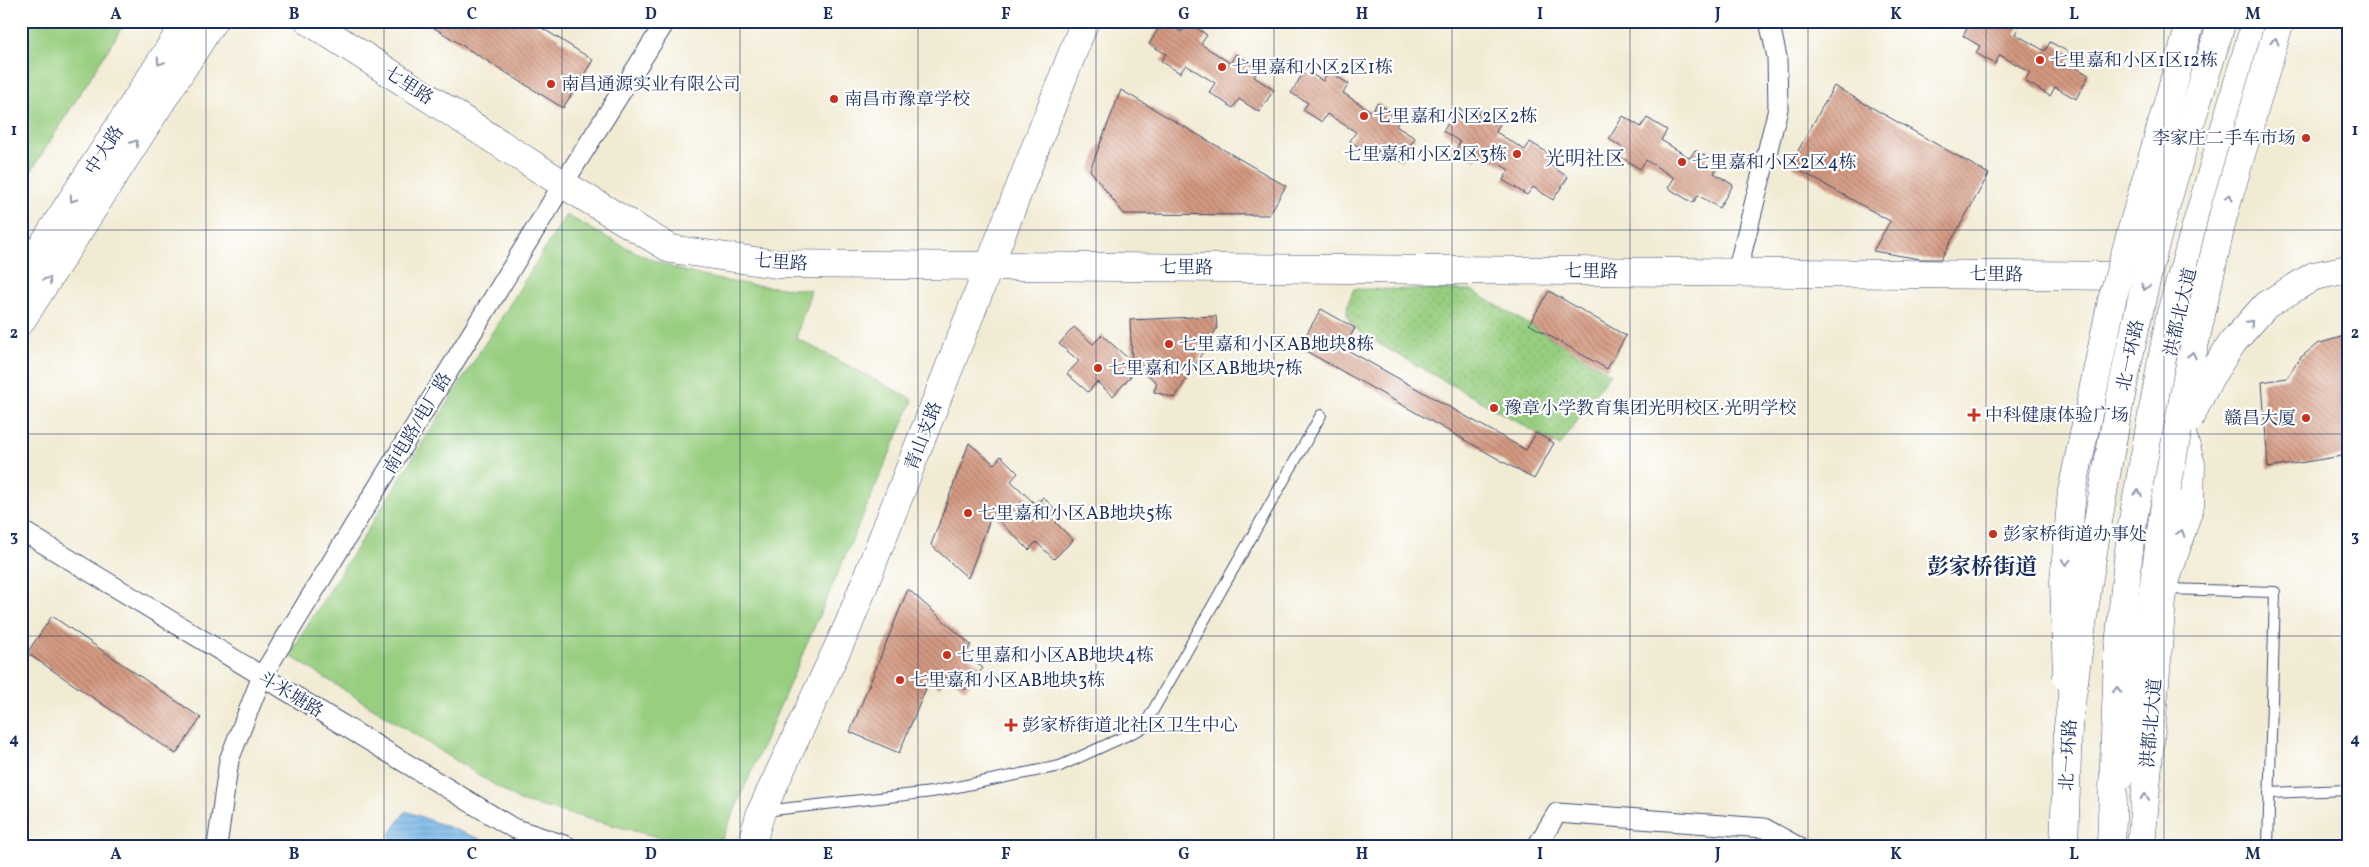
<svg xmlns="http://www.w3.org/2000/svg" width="2369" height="867" viewBox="0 0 2369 867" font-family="Vollkorn,'Noto Serif SC',serif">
	<defs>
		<pattern id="park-dots" width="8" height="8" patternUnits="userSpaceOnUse" patternTransform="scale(1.25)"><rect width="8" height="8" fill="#97ce7f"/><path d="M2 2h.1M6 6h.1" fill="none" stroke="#82b170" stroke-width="1.8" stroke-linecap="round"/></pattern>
		<pattern id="water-rules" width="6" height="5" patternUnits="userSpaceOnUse" patternTransform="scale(1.25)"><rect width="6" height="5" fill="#6fb2e4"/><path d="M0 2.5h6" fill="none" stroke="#5a91bc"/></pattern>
		<pattern id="building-back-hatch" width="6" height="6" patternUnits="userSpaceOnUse" patternTransform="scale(1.25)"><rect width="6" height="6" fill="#d49980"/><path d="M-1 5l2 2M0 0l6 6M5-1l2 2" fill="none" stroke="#ab7d6c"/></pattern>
	</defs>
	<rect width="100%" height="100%" fill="#fff"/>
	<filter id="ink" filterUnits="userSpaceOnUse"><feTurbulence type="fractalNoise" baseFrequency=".02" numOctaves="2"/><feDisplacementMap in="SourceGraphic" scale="10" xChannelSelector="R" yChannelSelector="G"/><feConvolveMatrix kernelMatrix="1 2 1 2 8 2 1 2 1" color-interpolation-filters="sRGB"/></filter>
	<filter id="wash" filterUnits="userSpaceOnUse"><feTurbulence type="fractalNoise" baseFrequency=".0096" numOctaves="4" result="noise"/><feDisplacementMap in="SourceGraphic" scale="20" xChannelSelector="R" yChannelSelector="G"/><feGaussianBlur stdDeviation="1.12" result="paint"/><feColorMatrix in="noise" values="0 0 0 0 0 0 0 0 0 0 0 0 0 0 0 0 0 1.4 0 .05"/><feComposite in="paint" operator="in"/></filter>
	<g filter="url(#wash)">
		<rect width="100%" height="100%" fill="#f2ebd4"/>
		<g fill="#97ce7f" stroke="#597e6e">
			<path d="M21 21H126L21 187Z"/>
			<path d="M566 215C605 236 644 260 687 272 728 284 769 287 811 290L796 338 913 400 719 846H692L520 801 289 655Z"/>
		</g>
		<path fill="url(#park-dots)" stroke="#597e6e" d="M1354 289 1471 290 1610 373 1560 446 1363 335C1343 318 1344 311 1354 289Z"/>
		<path fill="url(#water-rules)" stroke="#4570a1" d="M406 811 499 846H397L389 835Z"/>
		<g id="blocks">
			<g fill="url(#building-back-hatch)">
				<path d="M423 21H531L593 60 563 108Z"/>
				<path d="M1163 21 1181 32 1187 22 1207 35 1201 44 1230 63 1236 54 1259 69 1254 77 1274 90 1259 112 1239 99 1233 108 1209 92 1215 83 1186 65 1180 73 1161 61 1166 54 1149 44Z"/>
				<path d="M1971 21H2022L2015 34 2045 51 2050 42 2074 55 2069 64 2089 75 2076 99 2055 87 2050 96 2025 81 2030 72 2000 55 1995 64 1976 53 1980 46 1963 36Z"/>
				<path d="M1305 70 1323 81 1328 71 1349 84 1343 93 1372 112 1377 103 1401 118 1396 126 1415 138 1401 161 1380 148 1375 157 1350 141 1356 132 1327 114 1322 122 1303 110 1308 103 1291 93Z"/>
				<path d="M1834 86 1989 174 1941 259H1920L1873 251 1890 221 1790 165Z"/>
				<path d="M1121 90 1286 186 1269 215 1124 214 1090 170Z"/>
				<path d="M1458 108 1475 119 1481 110 1501 122 1496 132 1525 150 1530 142 1553 156 1548 164 1568 177 1553 200 1533 187 1527 195 1503 180 1509 170 1480 152 1475 160 1456 149 1460 142 1443 131Z"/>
				<path d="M1623 116 1641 127 1647 118 1667 130 1661 140 1690 158 1695 150 1719 164 1714 173 1733 185 1719 208 1698 195 1693 203 1668 188 1674 178 1646 160 1640 169 1621 157 1626 150 1609 139Z"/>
				<path d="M1549 291 1626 336 1607 369 1529 324Z"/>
				<path d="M1321 309 1355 328 1344 348 1526 450 1536 433 1554 443 1534 479 1299 347Z"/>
				<path d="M1216 316 1217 328 1175 398 1154 392 1157 383 1139 367 1113 396 1097 382 1088 392 1067 374 1079 361 1059 344 1074 327 1093 344 1102 335 1132 362 1130 320Z"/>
				<path d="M2348 335V455L2268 468 2262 382 2287 378 2300 358 2317 344Z"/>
				<path d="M969 443 994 464 1001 456 1018 473 1011 481 1036 505 1043 497 1063 517 1056 523 1073 540 1054 559 1036 542 1029 550 992 514 968 578 931 545Z"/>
				<path d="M908 589 971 645 965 653 983 668 965 690 949 676 939 687 930 679 899 753 850 732Z"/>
				<path d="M52 616 201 718 176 754 27 653Z"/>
			</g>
		</g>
	</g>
	<g filter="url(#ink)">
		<use href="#blocks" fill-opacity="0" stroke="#3b4b70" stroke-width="1"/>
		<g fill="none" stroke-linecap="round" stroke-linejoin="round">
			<g stroke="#3b4b70" stroke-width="12">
				<g id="lane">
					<path d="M2165 589 2275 592 2268 846"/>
					<path d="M2269 793 2348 790"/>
					<path d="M764 811 932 792 1060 766 1143 728 1321 415"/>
				</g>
			</g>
			<g stroke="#3b4b70" stroke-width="21">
				<g id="street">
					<path d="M1737 272 1778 109 1777 57 1769 21"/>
					<path d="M21 530 513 828 567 846"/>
					<path d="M217 846 229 760 262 676 563 184 666 21"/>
					<path d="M1537 846 1557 813 1764 828 1797 846"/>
				</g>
			</g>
			<g stroke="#3b4b70" stroke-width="29">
				<g id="secondary">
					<path d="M309 21 563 184 671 249 776 264 2129 276"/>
					<path d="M21 279 187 21"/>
					<path d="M21 321 213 21"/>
					<path d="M2121 775 2140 683 2167 489"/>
					<path d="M751 846 761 812 848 626 1085 21"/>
				</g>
			</g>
			<g stroke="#3b4b70" stroke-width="29">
				<g id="primary">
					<path d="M2092 443 2088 462 2089 497 2096 531"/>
					<path d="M2141 846 2163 589 2190 505 2191 464 2177 417"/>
				</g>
			</g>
			<g stroke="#3b4b70" stroke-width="29">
				<g id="highway">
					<path d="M2064 846 2068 727"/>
					<path d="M2111 846 2118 655 2131 531 2170 316 2256 21"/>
				</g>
			</g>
			<use href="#lane" stroke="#fff" stroke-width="10"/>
			<use href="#street" stroke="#fff" stroke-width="19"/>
			<use href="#secondary" stroke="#fff" stroke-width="28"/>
			<use href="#primary" stroke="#fff" stroke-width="28"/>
			<use href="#highway" stroke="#fff" stroke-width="28"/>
			<g stroke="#3b4b70" stroke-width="29" stroke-linecap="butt">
				<g id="secondary-bridge">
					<path d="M2189 419 2210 377 2233 342 2266 305 2314 276 2348 269"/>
					<path d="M2167 489 2187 378 2223 216 2280 21"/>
				</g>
			</g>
			<g stroke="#3b4b70" stroke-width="29" stroke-linecap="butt">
				<path id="primary-bridge" d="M2067 677 2064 582 2072 491 2112 300 2191 21"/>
			</g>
			<g stroke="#3b4b70" stroke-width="29" stroke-linecap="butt">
				<path id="highway-bridge" d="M2068 727C2088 570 2113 414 2151 260 2171 180 2198 100 2222 21"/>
			</g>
			<use href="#secondary-bridge" stroke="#fff" stroke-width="28"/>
			<use href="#primary-bridge" stroke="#fff" stroke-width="28"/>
			<use href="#highway-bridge" stroke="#fff" stroke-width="28"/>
		</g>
		<defs><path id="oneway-chevron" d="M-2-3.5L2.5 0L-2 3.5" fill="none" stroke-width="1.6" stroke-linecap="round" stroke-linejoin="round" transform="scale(1.25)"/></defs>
		<g stroke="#8d97ae">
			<use href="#oneway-chevron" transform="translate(2275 41) rotate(-74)"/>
			<use href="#oneway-chevron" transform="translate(160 62) rotate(123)"/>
			<use href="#oneway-chevron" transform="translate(135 143) rotate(-57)"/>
			<use href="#oneway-chevron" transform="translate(2229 197) rotate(-74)"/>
			<use href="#oneway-chevron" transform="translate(73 199) rotate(123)"/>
			<use href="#oneway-chevron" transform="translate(48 280) rotate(-57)"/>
			<use href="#oneway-chevron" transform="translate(2145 287) rotate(103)"/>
			<use href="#oneway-chevron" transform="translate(2250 323) rotate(-48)"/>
			<use href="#oneway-chevron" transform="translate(2192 355) rotate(-77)"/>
			<use href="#oneway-chevron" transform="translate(2138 493) rotate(-80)"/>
			<use href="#oneway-chevron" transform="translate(2181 533) rotate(-72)"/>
			<use href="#oneway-chevron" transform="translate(2066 562) rotate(95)"/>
			<use href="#oneway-chevron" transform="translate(2117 690) rotate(-88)"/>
			<use href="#oneway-chevron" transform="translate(2145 797) rotate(-85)"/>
		</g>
	</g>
	<path fill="none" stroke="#1b2f5e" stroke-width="1" stroke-opacity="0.55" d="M206 21V846M384 21V846M562 21V846M740 21V846M918 21V846M1096 21V846M1274 21V846M1452 21V846M1630 21V846M1808 21V846M1986 21V846M2164 21V846M21 230H2348M21 434H2348M21 636H2348"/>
	<g fill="#c8321e" stroke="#fff" stroke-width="2">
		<circle cx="2040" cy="60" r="5"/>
		<circle cx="1222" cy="67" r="5"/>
		<circle cx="551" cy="84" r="5"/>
		<circle cx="834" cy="99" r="5"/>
		<circle cx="1364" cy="116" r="5"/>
		<circle cx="2306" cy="138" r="5"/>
		<circle cx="1517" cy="154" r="5"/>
		<circle cx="1682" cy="162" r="5"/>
		<circle cx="1169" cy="344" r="5"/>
		<circle cx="1098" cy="368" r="5"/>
		<circle cx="1494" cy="408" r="5"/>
		<path d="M1971.5 407.5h5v5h5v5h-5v5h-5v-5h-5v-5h5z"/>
		<circle cx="2306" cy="418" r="5"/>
		<circle cx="968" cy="513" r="5"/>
		<circle cx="1993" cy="534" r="5"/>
		<circle cx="947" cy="655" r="5"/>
		<circle cx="900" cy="680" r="5"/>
		<path d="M1008.5 717.5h5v5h5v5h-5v5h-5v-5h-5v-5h5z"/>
	</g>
	<g text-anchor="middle" stroke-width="4.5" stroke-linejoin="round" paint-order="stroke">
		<g font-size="18" fill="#1b2f5e" stroke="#fff" text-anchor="start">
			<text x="2050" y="66">七里嘉和小区1区12栋</text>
			<text x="1232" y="73">七里嘉和小区2区1栋</text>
			<text x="561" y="90">南昌通源实业有限公司</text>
			<text x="844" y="105">南昌市豫章学校</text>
			<text x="1374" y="122">七里嘉和小区2区2栋</text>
			<text x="2296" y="144" text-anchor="end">李家庄二手车市场</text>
			<text x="1507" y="160" text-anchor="end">七里嘉和小区2区3栋</text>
			<text x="1692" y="168">七里嘉和小区2区4栋</text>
			<text x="1179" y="350">七里嘉和小区AB地块8栋</text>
			<text x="1108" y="374">七里嘉和小区AB地块7栋</text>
			<text x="1504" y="414">豫章小学教育集团光明校区·光明学校</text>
			<text x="1985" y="421">中科健康体验广场</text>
			<text x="2296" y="424" text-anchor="end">赣昌大厦</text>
			<text x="978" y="519">七里嘉和小区AB地块5栋</text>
			<text x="2003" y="540">彭家桥街道办事处</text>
			<text x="957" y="661">七里嘉和小区AB地块4栋</text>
			<text x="910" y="686">七里嘉和小区AB地块3栋</text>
			<text x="1022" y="731">彭家桥街道北社区卫生中心</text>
		</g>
		<g font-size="18" fill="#1b2f5e" stroke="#fff">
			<text transform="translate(409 85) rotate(33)" y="6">七里路</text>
			<text transform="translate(104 150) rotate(-57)" y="6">中大路</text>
			<text transform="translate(781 262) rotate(4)" y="6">七里路</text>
			<text transform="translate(1186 267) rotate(1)" y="6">七里路</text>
			<text transform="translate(1591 271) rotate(1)" y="6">七里路</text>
			<text transform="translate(1996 274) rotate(1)" y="6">七里路</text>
			<text transform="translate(2180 312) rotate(-77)" y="6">洪都北大道</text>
			<text transform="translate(2130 355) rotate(-78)" y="6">北一环路</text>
			<text transform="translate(417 423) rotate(-59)" y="6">南电路/电厂路</text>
			<text transform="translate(923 436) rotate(-69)" y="6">青山支路</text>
			<text transform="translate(291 694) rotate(31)" y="6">斗米塘路</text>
			<text transform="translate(2151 723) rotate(-85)" y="6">洪都北大道</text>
			<text transform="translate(2068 755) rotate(-87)" y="6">北一环路</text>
		</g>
		<g font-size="20" fill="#1b2f5e" stroke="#fff">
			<text x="1585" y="165">光明社区</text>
		</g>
		<g font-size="22" font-weight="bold" fill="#1b2f5e" stroke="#fff">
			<text x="1982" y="574">彭家桥街道</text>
		</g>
	</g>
	<rect width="2369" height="867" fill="none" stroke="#fff" stroke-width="55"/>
	<rect x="28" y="28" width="2314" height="812" fill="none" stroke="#1b2f5e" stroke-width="2"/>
	<g font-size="16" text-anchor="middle" font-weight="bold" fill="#1b2f5e">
		<text x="116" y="19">A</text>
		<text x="294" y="19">B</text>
		<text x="472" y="19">C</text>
		<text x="651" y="19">D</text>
		<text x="828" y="19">E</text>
		<text x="1006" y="19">F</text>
		<text x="1184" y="19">G</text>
		<text x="1362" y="19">H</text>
		<text x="1540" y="19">I</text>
		<text x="1718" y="19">J</text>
		<text x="1896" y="19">K</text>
		<text x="2074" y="19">L</text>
		<text x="2253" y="19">M</text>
		<text x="14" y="135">1</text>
		<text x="2355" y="135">1</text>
		<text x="14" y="338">2</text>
		<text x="2355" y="338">2</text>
		<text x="14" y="541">3</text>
		<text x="2355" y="541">3</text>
		<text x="14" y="744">4</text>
		<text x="2355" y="744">4</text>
		<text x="116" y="859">A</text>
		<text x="294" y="859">B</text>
		<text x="472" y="859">C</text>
		<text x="651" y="859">D</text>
		<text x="828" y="859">E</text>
		<text x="1006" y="859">F</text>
		<text x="1184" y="859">G</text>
		<text x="1362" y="859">H</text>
		<text x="1540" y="859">I</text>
		<text x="1718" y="859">J</text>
		<text x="1896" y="859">K</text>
		<text x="2074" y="859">L</text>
		<text x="2253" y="859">M</text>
	</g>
</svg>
